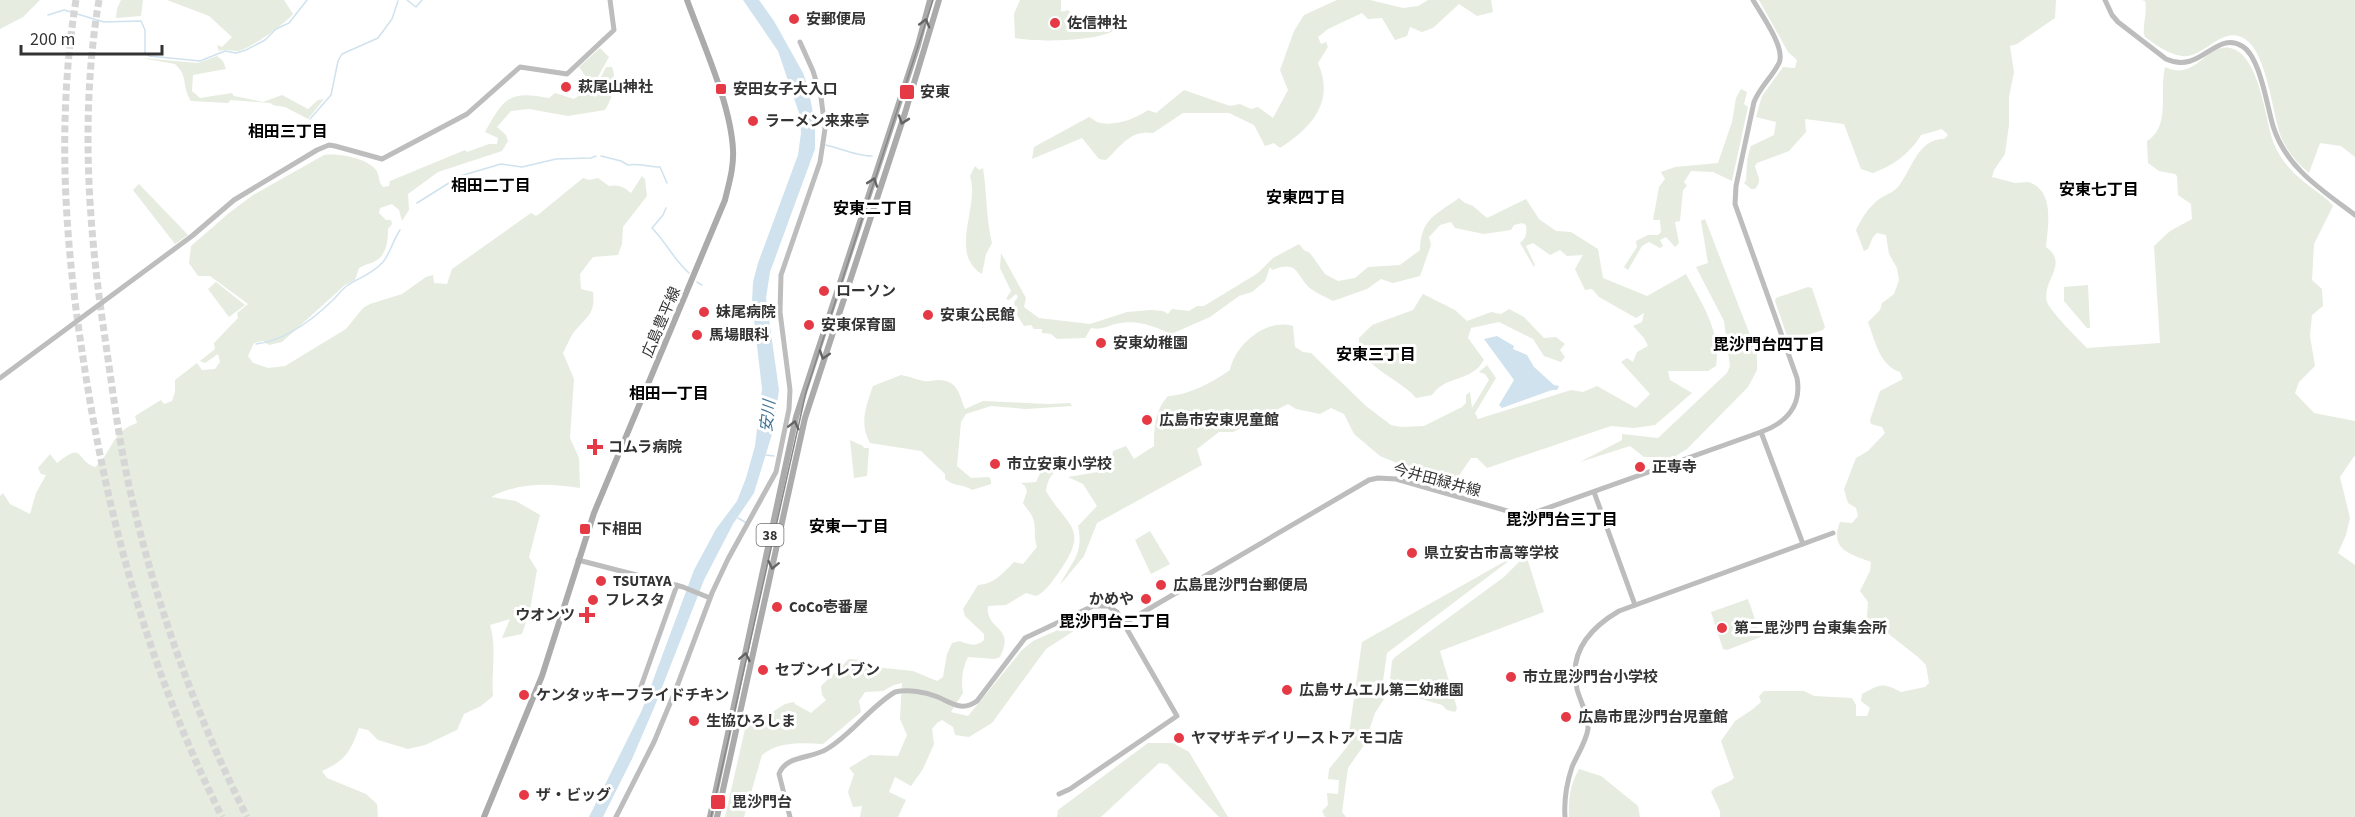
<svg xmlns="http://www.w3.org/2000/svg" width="2355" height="817" viewBox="0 0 2355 817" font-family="'Source Sans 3','Noto Sans JP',sans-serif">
	<rect width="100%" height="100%" fill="#fff"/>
	<g fill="#e6ecdf">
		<path d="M0 0H40L23 17 0 29Z"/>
		<path d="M121 0H143L141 16 116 18 117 9Z"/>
		<path d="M167 0H284L293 14C286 23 250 49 238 51 231 51 225 49 219 51L217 45 222 47 232 37 209 16Z"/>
		<path d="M1020 0H1061V12L1068 10 1081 24 1113 26 1115 30C1095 42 1039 42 1015 38L1014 14Z"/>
		<path d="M1337 0H1370L1403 8 1418 6 1428 0H1491L1493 12 1477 16 1459 4 1433 28 1422 32 1410 27 1407 36 1395 40 1382 18 1368 19 1362 13 1328 29 1318 37 1321 44 1326 42 1328 47 1318 63C1335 102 1312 127 1280 148L1274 143 1265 146 1254 125 1229 113H1183L1153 133C1131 129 1121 146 1106 160L1099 159 1082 138 1032 159 1034 147 1089 117C1093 119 1097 123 1101 123 1116 126 1137 118 1148 110L1156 113 1184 90 1230 106 1240 104 1251 109 1258 107 1273 118 1288 90 1280 70 1294 31 1304 15Z"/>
		<path d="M1759 0H2056L2055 18 2017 44 2010 46 2014 72 2009 97V125L2005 154 1994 170 1992 177 2015 183 2029 182C2055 192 2048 225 2046 247 2070 264 2041 281 2047 302 2050 311 2079 340 2087 348L2160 343 2154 246 2170 231 2192 219 2191 204 2178 195 2177 176 2175 174 2159 171 2148 163 2147 141C2171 127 2159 91 2165 67 2196 82 2206 43 2230 48 2260 54 2265 120 2274 144 2283 165 2298 178 2316 191 2322 196 2329 200 2333 206L2314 244 2312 280 2322 289 2323 306 2312 315 2310 336 2315 366 2299 382 2295 393 2314 413 2355 421V455L2340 477 2350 518 2346 535 2338 553 2355 565V817H1720V811L1711 792C1716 784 1727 785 1734 778L1721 741 1735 721 1753 709 1761 702 1759 696 1764 691H1804L1814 696 1852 698 1856 705V716H1867L1870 708 1861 701 1862 694C1880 684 1883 682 1901 692L1925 687 1929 683 1926 665 1918 657 1867 617 1868 602 1860 591 1870 571 1871 562C1851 554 1829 550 1840 522L1852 523 1858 516 1856 508 1848 503 1844 489 1856 458 1868 451 1885 433 1882 427 1871 424 1870 420 1880 391 1903 379 1900 372C1880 366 1875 341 1868 322L1880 310 1882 303 1894 294 1899 280 1897 268 1889 254 1886 235 1877 233 1873 237 1868 249 1864 251 1856 230C1862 218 1868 208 1878 200 1884 195 1893 193 1898 187 1912 170 1917 139 1944 139L1948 135 1942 129 1921 135C1911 153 1892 166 1873 173L1861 169 1844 124 1805 119 1806 132 1789 151 1757 163 1755 166C1757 176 1763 180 1755 189H1751L1744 183 1746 180C1747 168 1746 158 1751 146L1774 135 1776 122 1756 117 1762 96 1783 67 1795 68 1797 60 1788 52Z"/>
		<path d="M2142 0H2355V157L2341 146 2320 143 2309 173C2297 163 2287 151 2281 137 2272 112 2267 53 2245 39 2222 24 2204 59 2182 56 2168 54 2156 45 2145 37 2141 26 2148 14 2145 1Z"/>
		<path d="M600 48 609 57 590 91 596 87 606 67H612C617 79 613 98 605 110L568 116 529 109 511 111 497 127 506 135 508 141 502 151 438 172 408 194 409 210 402 221 399 210 392 204 380 208 379 213 386 220H391L392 224 388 229C388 239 387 254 377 260 371 264 365 264 359 268L355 280 345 285 282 342 269 345 263 341 254 343 248 356 253 363 268 368 285 366 346 329 363 308 370 304 402 294 426 277 433 275 434 283 447 284 452 269 531 213 536 216 539 214 583 178 589 180 598 178 609 186C619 184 624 187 631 193L642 176 645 179 647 196 623 227 622 244 618 255 593 257 580 274 581 289 593 292C596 316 585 317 572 335 569 340 566 347 563 353L574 379 570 438 579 458 580 488C548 483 520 482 491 497L516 501 540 515 529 557 537 570 530 610 522 634 502 638 510 619 490 625C497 647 491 672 493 696L481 706 464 714 457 730 425 745 408 749 378 740 368 730 359 728C351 751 345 761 322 771L327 778 366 794 377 804 378 817H0V496L3 493 10 504 30 514 36 493 46 475 41 474 38 468 50 454 57 463C85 441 74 459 95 467 112 454 111 431 137 423L135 416 161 400 164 404 172 401 175 392V380L197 363 202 370 215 369 220 362 218 354 205 363 200 361 215 349 214 343 238 318 237 313 248 304 210 276H198L189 263 191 246 229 213 253 195 324 155C338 153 367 158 376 170 380 176 378 182 383 187L389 186 390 181 465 150 467 152 489 144H497L498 138 485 132C504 98 509 90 549 98L555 93 574 99 583 93 586 94 584 92 591 84 579 67Z"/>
		<path d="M217 56 223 61 226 69 193 75 192 91 200 98 232 93 234 96 263 102 282 95 308 109 318 100 324 99 308 119 285 107 272 105 273 104 269 103 231 100 228 103 191 101C181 85 189 77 175 64L141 58 198 63Z"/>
		<path d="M1741 89 1747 92 1744 104 1748 107 1732 181 1713 172 1691 171 1684 182 1687 186 1683 190 1680 221 1675 222 1679 243 1675 247 1666 237 1660 240 1663 246 1660 248 1649 242 1642 246 1628 270 1624 267 1637 247 1636 241 1648 235H1658L1661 232 1660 220H1653L1659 187 1665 179 1661 172 1675 167 1718 163 1732 122 1736 98Z"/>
		<path d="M975 166 979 170 983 168C987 193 986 218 992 243L986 254 982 274C948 253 980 207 970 176Z"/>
		<path d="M139 184 188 235 175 244 133 190Z"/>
		<path d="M1459 198 1465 203 1473 206 1487 218 1526 199 1539 219 1556 231 1571 232 1598 249 1603 278 1647 296 1686 274C1701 302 1722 333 1716 366L1708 371H1668L1670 380 1692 393 1655 425 1634 428 1611 426 1487 468 1477 458H1471L1456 480 1444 485 1412 476 1402 465 1380 456 1354 434 1344 414 1331 408 1320 414 1296 409 1288 404 1233 432H1219L1197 449 1202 465 1097 523 1084 556 1060 585C1072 561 1084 554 1078 526L1097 506 1083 484 1068 477 1103 471 1111 463 1113 451 1126 446 1134 459 1154 446C1154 428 1155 410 1168 396 1189 395 1213 382 1230 370 1235 345 1266 318 1293 326L1295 347 1303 352 1311 353 1366 406 1391 425 1401 427 1424 426 1462 407 1466 403V395L1470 392 1472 408 1489 380 1485 374 1479 372 1487 365 1496 378 1475 413 1478 419 1571 390 1583 392 1597 386 1636 408 1650 394 1621 362 1627 358 1633 362 1637 352 1648 346 1644 338 1633 326 1642 322 1644 313 1636 318 1599 297 1592 289 1585 290 1575 269 1583 255 1567 256 1560 250 1550 255 1533 243 1526 246 1535 265 1534 267 1520 243C1526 238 1527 234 1526 225L1522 223 1514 225 1511 230 1484 234 1455 228 1451 222 1440 225 1429 237 1431 245 1420 276 1393 283 1381 279 1367 289 1333 301C1326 297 1318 294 1311 289 1295 276 1300 259 1272 270L1270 267 1265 281 1252 292 1239 296 1210 317 1171 334C1151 325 1137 319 1115 324 1105 327 1101 330 1091 328L1085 338 1057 339 1051 334 1042 333V329H1034L1031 325 1024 326 1017 315 1014 302 1018 297 1016 294 1009 300 1006 299 1011 291 1000 268 1001 253 1026 298 1024 307 1039 318 1090 324 1127 312 1151 310 1163 311 1168 314 1172 309 1189 311 1197 306H1204L1258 273 1273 258 1299 244 1304 250 1310 253 1325 274 1338 281 1355 278 1368 267 1400 265 1420 250C1421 218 1436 215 1459 198Z"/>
		<path d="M1705 219 1757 353V370L1748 387 1687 449 1669 460 1662 457H1644L1630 446 1580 462 1622 440V434L1658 438 1727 373 1730 366 1724 321 1696 267 1708 263 1701 221Z"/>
		<path d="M216 282 245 305 229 317 208 289Z"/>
		<path d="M2088 285 2090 328H2087L2064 301V287Z"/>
		<path d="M1808 287 1812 288 1825 327 1823 330 1792 340 1788 339 1775 301 1776 298Z"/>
		<path d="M1423 294 1455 310 1467 321 1491 312 1501 314 1509 309 1524 317 1544 338 1556 337 1565 344 1560 350 1565 357 1561 362 1544 356 1533 339 1499 322 1471 328 1468 338 1484 360C1481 364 1478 369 1474 371 1460 381 1443 379 1432 395L1416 398C1401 379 1358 366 1359 338L1372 325 1413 310Z"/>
		<path d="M901 375C909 376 916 380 924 381 929 382 933 380 938 380 958 380 959 394 965 409L983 401 1048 404 1070 403 1072 406 1026 409 991 406 966 414 961 422 957 466 971 478 989 477 991 480V484L972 490C965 484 954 487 945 479V474L921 451 870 443C859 424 866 406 873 386Z"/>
		<path d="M850 440 863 446 864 448H869L867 476 854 478Z"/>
		<path d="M1054 454 1068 456 1078 461 1079 468C1060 468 1049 469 1046 491 1068 528 1090 528 1059 572 1053 580 1046 592 1036 596L1026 593 1006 605 988 606C985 631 1016 625 1000 657L995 659 968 657C962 669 961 680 963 693L951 712 968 716 1022 650 1033 641 1085 618 1086 623 1046 649 992 723 969 737 955 735 953 727 942 720 937 723 932 729 934 744 923 769 911 786 895 777 889 792 906 800 898 817H860L862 806 853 807 848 792 854 774 849 768 870 755 898 756 907 735 900 719 902 683 894 685 883 691 865 692 859 701 861 712 823 744C802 743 779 741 762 755L744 817H725L745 729 785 704 794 702 795 704 811 713 826 700 822 695 821 686 849 659 860 660 875 667 913 671 937 681 943 677 947 654 952 643 960 641C969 645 976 647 984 640V634L965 616 963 609 978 585C994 584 1002 574 1014 562L1023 564 1037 547C1033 537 1037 526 1032 516 1030 512 1026 508 1023 503L1027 491 1025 486 1021 483 1036 482 1043 467Z"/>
		<path d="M1150 531 1170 564 1151 574 1135 540Z"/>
		<path d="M1518 554 1387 653 1382 688 1388 693 1375 713 1364 745 1348 768 1342 812 1346 817H1325L1322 811 1328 805 1327 793 1338 794 1339 780 1328 779 1329 769 1347 747 1362 642Z"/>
		<path d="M1523 558H1527L1544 612 1440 651 1457 708 1455 712 1447 710 1442 705 1394 691 1396 684 1390 680 1392 661 1395 657 1504 577Z"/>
		<path d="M1748 599 1761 637 1727 650 1723 649 1711 612Z"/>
		<path d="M1148 743H1173L1189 752 1228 817H1219L1167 764 1159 763 1101 817H1057L1058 810Z"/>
		<path d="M1579 769 1601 776 1638 806 1640 817H1569C1568 799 1570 785 1579 769Z"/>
	</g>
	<g fill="#cfe2ee">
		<path d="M743 0H759L774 21 803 73 808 87 815 124V149L770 272 766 298 779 390 773 431 754 493 733 524 704 580 654 708 632 759 603 817H589L642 710 694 570 716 529 737 501 746 478 755 446 762 389 752 302 753 282 758 263 798 155 801 133 799 113 778 51Z"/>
		<path d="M1497 336 1514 346 1513 349 1527 355 1534 367 1554 385 1559 386 1557 390H1552L1502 408 1499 405 1514 380 1484 339Z"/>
	</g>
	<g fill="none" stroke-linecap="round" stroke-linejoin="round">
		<g stroke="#cfe2ee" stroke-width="1.5">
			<path d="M407 0 416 7 422 0"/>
			<path d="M48 15 64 10 104 22 141 21 145 30V53L149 56 200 61 225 51 236 53 246 50 265 40 276 29 289 23 307 0"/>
			<path d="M310 119 331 95 338 61 342 54 378 38 392 19 398 1"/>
			<path d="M826 145C839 148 860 157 872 156"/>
			<path d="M601 156 621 161 628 165C639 163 649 167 660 167L667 183"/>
			<path d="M417 203 460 176 501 164 522 167 556 159 591 158 596 156"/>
			<path d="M666 208 663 215 652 228C666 242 674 260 689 273"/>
			<path d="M697 282 702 285"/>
			<path d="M256 344C285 341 311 321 332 301 337 296 342 289 348 285 361 277 372 274 383 262 390 254 393 240 400 230"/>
			<path d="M766 455 774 456"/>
			<path d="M738 518 745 522"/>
		</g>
		<g stroke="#d6d6d6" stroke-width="7" stroke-dasharray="7 3.5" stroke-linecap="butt">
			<path d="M76 0C57 117 64 235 82 351 106 515 148 668 222 817"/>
			<path d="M99 0C80 112 88 226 105 338 112 386 118 434 128 481 153 597 194 711 247 817"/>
		</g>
		<g stroke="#bdbdbd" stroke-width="5">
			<path d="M2105 0 2112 15 2118 22 2166 59C2201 75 2215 30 2242 46 2260 56 2267 106 2273 126 2286 168 2322 190 2355 215"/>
			<path d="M0 378 192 236 234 200 317 150 329 145 335 146 382 159 467 114 520 67 567 74 614 30 610 0"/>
			<path d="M1761 432 1803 544"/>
			<path d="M1594 492 1635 605"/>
			<path d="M578 560 683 587 710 598"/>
			<path d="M1123 624 1369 480 1378 478 1396 479 1525 516 1761 432C1786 423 1802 406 1797 378L1735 204 1736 186 1754 102C1760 87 1772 77 1779 63 1786 48 1761 14 1753 0"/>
			<path d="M639 692 677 585"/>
			<path d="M616 817 654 742 676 689 712 593 728 559 776 472 789 409 790 390 780 312 781 275 820 162 825 129 821 97 813 71 800 42"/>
			<path d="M790 817 779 774C786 755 811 759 827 749 852 734 870 707 895 692 908 689 926 692 938 697 952 703 962 712 977 701L1025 638 1093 606H1108L1117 612 1177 716 1070 789 1059 794"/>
			<path d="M1565 817C1564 802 1567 782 1572 767 1577 755 1586 742 1588 729 1589 716 1580 701 1577 689 1568 653 1590 628 1619 611L1833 533"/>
		</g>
		<g stroke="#ababab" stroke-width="6">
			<path d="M484 817 542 676 594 513 725 200C729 183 734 167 733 150 731 105 703 44 687 0"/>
			<path d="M710 817 796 417 918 45 930 0"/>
			<path d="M717 817 805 418 905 113 939 0"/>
		</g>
		<path stroke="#888" stroke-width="1.5" d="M711 817 806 392 933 0"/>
	</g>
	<defs><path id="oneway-chevron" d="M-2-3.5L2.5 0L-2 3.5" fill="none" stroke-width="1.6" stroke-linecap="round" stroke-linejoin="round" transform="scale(1.5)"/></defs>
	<g stroke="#636363">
		<use href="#oneway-chevron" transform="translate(925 23) rotate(-74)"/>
		<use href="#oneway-chevron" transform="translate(903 120) rotate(109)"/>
		<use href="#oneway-chevron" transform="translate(873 182) rotate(-71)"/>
		<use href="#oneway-chevron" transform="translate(824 355) rotate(108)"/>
		<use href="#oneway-chevron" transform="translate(794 425) rotate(-76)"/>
		<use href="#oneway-chevron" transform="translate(773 565) rotate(102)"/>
		<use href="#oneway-chevron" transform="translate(745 657) rotate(-78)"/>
	</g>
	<g fill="#e63946" stroke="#fff" stroke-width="2">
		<circle cx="794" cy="19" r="6"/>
		<circle cx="1055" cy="23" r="6"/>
		<circle cx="566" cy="87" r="6"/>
		<rect x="715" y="83" width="12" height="12" rx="3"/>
		<rect x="899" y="84" width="16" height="16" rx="3"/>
		<circle cx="753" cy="121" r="6"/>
		<circle cx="824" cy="291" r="6"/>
		<circle cx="704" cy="312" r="6"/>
		<circle cx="928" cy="315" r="6"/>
		<circle cx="809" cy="325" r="6"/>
		<circle cx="697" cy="335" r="6"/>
		<circle cx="1101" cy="343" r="6"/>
		<circle cx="1147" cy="420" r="6"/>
		<path d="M592 438h6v6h6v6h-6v6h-6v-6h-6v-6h6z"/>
		<circle cx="995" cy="464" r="6"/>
		<circle cx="1640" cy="467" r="6"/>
		<rect x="579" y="523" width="12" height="12" rx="3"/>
		<circle cx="1412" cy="553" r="6"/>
		<circle cx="601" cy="581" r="6"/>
		<circle cx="1161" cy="585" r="6"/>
		<circle cx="1146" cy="599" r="6"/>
		<circle cx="593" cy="600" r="6"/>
		<circle cx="777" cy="607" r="6"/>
		<path d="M584 606h6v6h6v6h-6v6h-6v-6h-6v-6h6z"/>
		<circle cx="1722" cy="628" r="6"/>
		<circle cx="763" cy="670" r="6"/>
		<circle cx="1511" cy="677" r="6"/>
		<circle cx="1287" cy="690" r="6"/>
		<circle cx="524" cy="695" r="6"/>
		<circle cx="1566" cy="717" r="6"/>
		<circle cx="694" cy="721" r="6"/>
		<circle cx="1179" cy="738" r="6"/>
		<circle cx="524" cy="795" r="6"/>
		<rect x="710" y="794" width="16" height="16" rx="3"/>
	</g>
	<g text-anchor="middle" stroke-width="6" stroke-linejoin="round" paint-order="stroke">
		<rect fill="#fff" stroke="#707070" stroke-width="1.5" x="756.5" y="524" width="27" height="22" rx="4.5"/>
		<g font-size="14" font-weight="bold" fill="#333">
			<text x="770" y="540">38</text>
		</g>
		<g font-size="15" font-weight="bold" fill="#333" stroke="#fff" text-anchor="start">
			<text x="806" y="24">安郵便局</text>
			<text x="1067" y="28">佐信神社</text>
			<text x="578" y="92">萩尾山神社</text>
			<text x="733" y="94">安田女子大入口</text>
			<text x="920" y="97">安東</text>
			<text x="765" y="126">ラーメン来来亭</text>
			<text x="836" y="296">ローソン</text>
			<text x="716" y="317">妹尾病院</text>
			<text x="940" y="320">安東公民館</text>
			<text x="821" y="330">安東保育園</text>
			<text x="709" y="340">馬場眼科</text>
			<text x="1113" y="348">安東幼稚園</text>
			<text x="1159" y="425">広島市安東児童館</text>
			<text x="608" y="452">コムラ病院</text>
			<text x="1007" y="469">市立安東小学校</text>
			<text x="1652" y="472">正専寺</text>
			<text x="597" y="534">下相田</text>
			<text x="1424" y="558">県立安古市高等学校</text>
			<text x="613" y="586">TSUTAYA</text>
			<text x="1173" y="590">広島毘沙門台郵便局</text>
			<text x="1134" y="604" text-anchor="end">かめや</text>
			<text x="605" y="605">フレスタ</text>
			<text x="789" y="612">CoCo壱番屋</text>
			<text x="575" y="620" text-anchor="end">ウオンツ</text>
			<text x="1734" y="633">第二毘沙門 台東集会所</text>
			<text x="775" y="675">セブンイレブン</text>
			<text x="1523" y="682">市立毘沙門台小学校</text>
			<text x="1299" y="695">広島サムエル第二幼稚園</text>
			<text x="536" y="700">ケンタッキーフライドチキン</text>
			<text x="1578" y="722">広島市毘沙門台児童館</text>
			<text x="706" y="726">生協ひろしま</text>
			<text x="1191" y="743">ヤマザキデイリーストア モコ店</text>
			<text x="536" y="800">ザ・ビッグ</text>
			<text x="732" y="807">毘沙門台</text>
		</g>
		<g font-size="15" fill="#333" stroke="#fff">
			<text transform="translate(661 322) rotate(-67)" y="5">広島豊平線</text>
			<text transform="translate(1437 480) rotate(15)" y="5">今井田緑井線</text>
		</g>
		<g font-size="16" font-weight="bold" fill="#000" stroke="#fff">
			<text x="288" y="137">相田三丁目</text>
			<text x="491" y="191">相田二丁目</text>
			<text x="2099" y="195">安東七丁目</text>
			<text x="1306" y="203">安東四丁目</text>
			<text x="873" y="214">安東二丁目</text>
			<text x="1769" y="350">毘沙門台四丁目</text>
			<text x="1376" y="360">安東三丁目</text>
			<text x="669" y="399">相田一丁目</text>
			<text x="1562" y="525">毘沙門台三丁目</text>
			<text x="849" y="532">安東一丁目</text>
			<text x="1115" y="627">毘沙門台二丁目</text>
		</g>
		<g font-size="16" font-style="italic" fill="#3f7597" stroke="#fff">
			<text transform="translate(767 416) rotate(-84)" y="6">安川</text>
		</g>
	</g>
	<path d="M21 45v9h141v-9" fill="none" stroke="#333333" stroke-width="3"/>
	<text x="30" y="45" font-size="18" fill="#333333" stroke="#ffffff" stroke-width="4.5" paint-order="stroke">200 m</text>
</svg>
